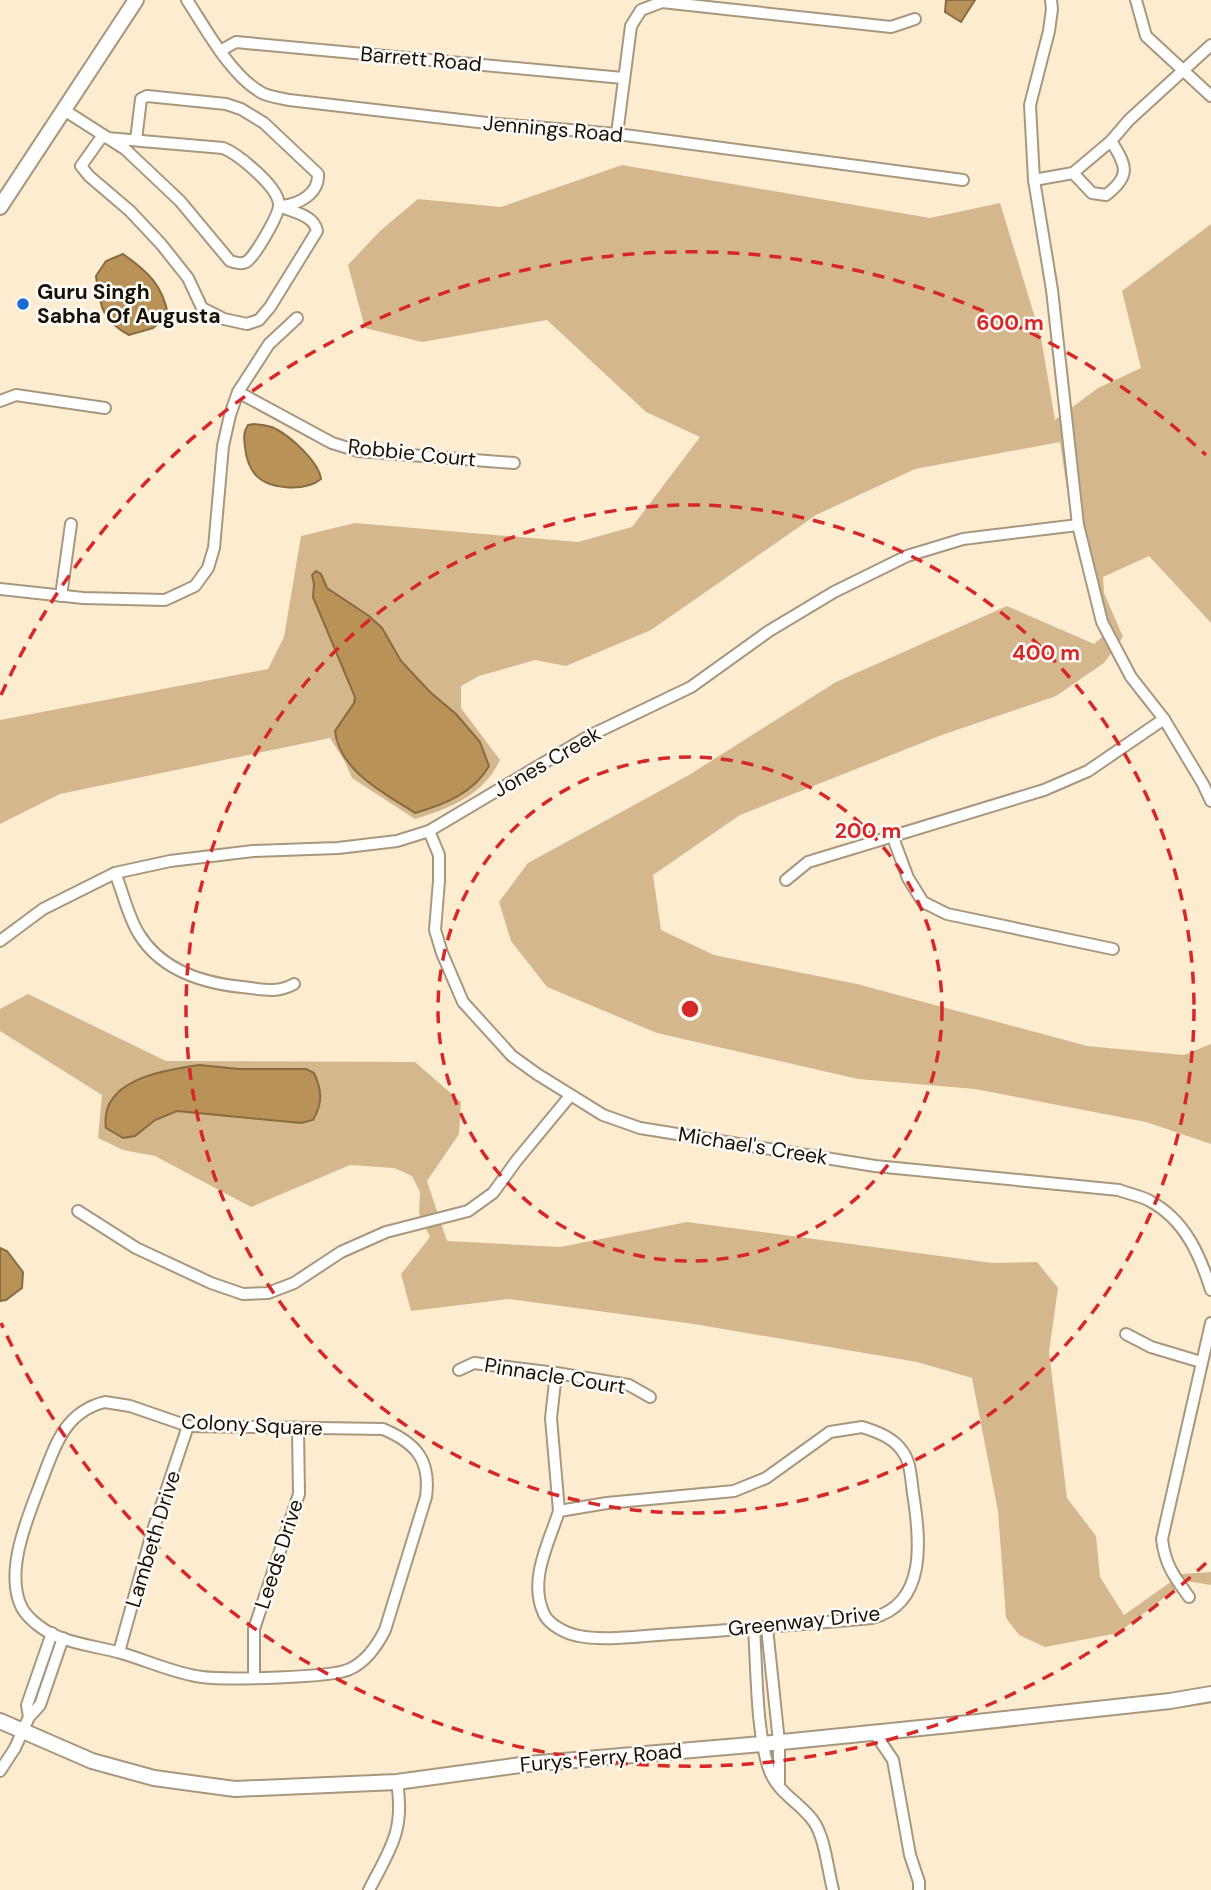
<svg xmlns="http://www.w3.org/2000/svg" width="1211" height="1890" viewBox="0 0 1211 1890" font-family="'DM Sans',sans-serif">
	<rect width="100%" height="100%" fill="#feecd1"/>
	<g fill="#d4b78c">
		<path d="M622 165 930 218 1000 203 1041 337 1055 420 1098 388 1141 368 1122 291 1211 224V623L1149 556 1103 577 1104 593 1123 637 1104 663 1056 696 942 735 740 815 653 875 661 930 714 955 857 984 1087 1046 1184 1055 1211 1044V1144L1146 1122 975 1089 858 1079 657 1033 547 987 511 941 499 902 528 863 689 775 836 682 1007 606 1094 644 1102 637 1069 503 1060 442 915 469 816 515 651 630 566 666 535 660 479 676 461 686V708L500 760C483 796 450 808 415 819L352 778 345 762 330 738 60 794 0 824V720L268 669 284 637 301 536 355 523 578 542 632 527 700 437 646 412 547 320 422 342 365 328 348 265 380 231 418 199 501 207Z"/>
		<path d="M28 994 166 1061 415 1062 461 1102 459 1134 427 1181 447 1241 560 1247 687 1222 992 1263 1037 1262 1058 1288 1049 1352 1067 1498 1096 1536 1100 1577 1124 1615 1182 1574 1211 1572V1585L1186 1581 1118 1633 1045 1647 1019 1635 1006 1618 998 1511 972 1378 917 1362 694 1324 509 1299 411 1311 401 1274 430 1237 419 1213 420 1192 412 1176 394 1168 350 1165 251 1207 155 1156 123 1150 98 1138 102 1095 0 1031V1009Z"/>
	</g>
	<g fill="#b89257" stroke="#886b3f" stroke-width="2">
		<path d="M946 0H975L961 22 945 12Z"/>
		<path d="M123 254C147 271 163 285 168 315L153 328 129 335C101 320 100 305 96 276L106 261Z"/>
		<path d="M254 424C262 425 269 425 276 429 291 437 319 462 321 479 305 492 267 490 254 473 248 465 246 457 245 447 244 439 243 432 248 425Z"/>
		<path d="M316 571 321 574 327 588 369 616 382 628 401 661 430 692 456 714 480 742 489 766C474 793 443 805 415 813 386 794 339 771 335 731L354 703 355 697 313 597 314 584 312 575Z"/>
		<path d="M199 1065 239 1069H306L314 1073C322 1090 323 1103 313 1120L301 1123 177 1111 155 1120 135 1136 123 1138 106 1128C99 1080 163 1070 199 1065Z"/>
		<path d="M0 1248 7 1251 23 1272 22 1288 6 1300 0 1301Z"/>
	</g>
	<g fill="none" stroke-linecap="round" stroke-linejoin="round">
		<g stroke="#a8977f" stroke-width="14">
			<g id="street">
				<path d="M187 0C206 29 231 76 262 93 270 97 281 98 289 100L487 123 617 134 963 180"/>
				<path d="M1051 0 1052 9 1049 31 1030 105 1034 180 1052 290 1078 525 1102 622 1131 677 1164 719 1203 784 1211 801"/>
				<path d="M1136 0 1146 36 1211 96"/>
				<path d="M220 51 236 42 623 78"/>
				<path d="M64 110 125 149 180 201 230 261C235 262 240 265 246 262 254 258 279 215 279 205 279 187 238 154 223 148L107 138"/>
				<path d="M617 134 631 26 641 10 662 2 891 27 915 19"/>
				<path d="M103 135 81 166 89 176 130 211 161 244 188 278 202 308 224 319 247 324 259 320 270 307 317 231C314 215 293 212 279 206"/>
				<path d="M136 140 141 99 147 96 226 104 241 109 264 123 318 174C319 194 299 204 282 206"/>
				<path d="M1073 173 1092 193 1106 195C1131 176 1127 166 1111 141"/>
				<path d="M1034 180 1073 173 1111 141 1129 120 1211 45"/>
				<path d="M238 392 332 443 358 451 514 463"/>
				<path d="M0 401 16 395 105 408"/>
				<path d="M0 589 83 598 165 600 195 586 208 568 214 548 223 446 230 415 238 392 269 344 297 318"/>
				<path d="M61 596 71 524"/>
				<path d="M429 831 439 855V881L435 930 442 953 463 1002 512 1056 537 1074 603 1115 640 1128 875 1166 1119 1190C1129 1194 1141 1196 1150 1201 1185 1220 1200 1255 1211 1290"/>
				<path d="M892 835 908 878 923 902 947 914 1113 949"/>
				<path d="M115 873C123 892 128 917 139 934 161 970 202 983 242 987 262 989 276 994 294 984"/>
				<path d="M786 880 808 862 1044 790 1088 771 1164 719"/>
				<path d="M0 941 43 909 115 873 170 861 253 851 338 848 397 841 429 831 589 736 691 687 769 631 834 592 907 556 963 539 1078 525"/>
				<path d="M78 1211 136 1248 211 1283 243 1294 268 1293 294 1283 341 1252 386 1232 468 1211 493 1193 517 1160 570 1096"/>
				<path d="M1126 1334 1151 1347 1201 1362"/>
				<path d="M459 1370 474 1363 556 1373 629 1385 650 1397"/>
				<path d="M556 1373 551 1418 559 1511"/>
				<path d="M105 1402 130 1406 188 1426 383 1429C416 1443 431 1460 426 1497L385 1630C377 1646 367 1661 350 1669 332 1678 226 1680 202 1677 176 1674 146 1660 121 1653 100 1647 78 1645 59 1637 45 1632 29 1620 22 1608 4 1573 27 1519 40 1485 54 1449 63 1412 105 1402Z"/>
				<path d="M862 1427C878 1432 894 1438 903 1452 911 1463 911 1480 913 1493 920 1538 928 1604 872 1618 805 1624 737 1630 670 1634 645 1636 602 1641 579 1636 567 1634 549 1625 544 1614 528 1580 549 1543 559 1511L607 1503 734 1491 766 1478 830 1432Z"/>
				<path d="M1189 1597C1174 1576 1165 1565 1162 1539L1211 1323"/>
				<path d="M767 1628 779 1742V1786"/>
				<path d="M754 1629C757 1670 756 1731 769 1769 777 1793 801 1803 814 1822 825 1838 828 1871 833 1890"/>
				<path d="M119 1652 152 1533 188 1426"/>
				<path d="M254 1678V1629L299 1494 298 1429"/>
				<path d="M29 1717 27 1705 52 1633"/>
				<path d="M874 1732 893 1760 910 1855 919 1882V1890"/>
				<path d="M0 1771 15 1748 29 1717 40 1705 63 1638"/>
				<path d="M369 1890C390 1849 405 1831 397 1782"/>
			</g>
		</g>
		<g stroke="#a8977f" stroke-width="18">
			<g id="secondary">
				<path d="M0 207 136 0"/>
				<path d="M0 1721 92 1761 154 1778 235 1789 397 1782 528 1764 762 1744 950 1725 1170 1701 1211 1694"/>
			</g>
		</g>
		<use href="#street" stroke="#fff" stroke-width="10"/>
		<use href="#secondary" stroke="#fff" stroke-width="14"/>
	</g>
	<g fill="none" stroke="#d62828" stroke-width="3.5" stroke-dasharray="12 9">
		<circle cx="690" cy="1009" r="252"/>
		<circle cx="690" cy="1009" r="504"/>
		<path d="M1206 1563A757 757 0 0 1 1 1323M1 695A757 757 0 0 1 1206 455"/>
	</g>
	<circle fill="#186cd6" stroke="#fffbf6" stroke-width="2.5" cx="23" cy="304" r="7"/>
	<g text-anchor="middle" stroke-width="5" stroke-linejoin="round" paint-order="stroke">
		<g font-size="21" fill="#171108" stroke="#fffbf6">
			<text transform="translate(421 59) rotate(5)" y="7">Barrett Road</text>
			<text transform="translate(553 129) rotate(5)" y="7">Jennings Road</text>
			<text transform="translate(412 453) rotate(6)" y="7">Robbie Court</text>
			<text transform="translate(547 762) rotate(-30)" y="7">Jones Creek</text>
			<text transform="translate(753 1146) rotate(9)" y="7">Michael's Creek</text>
			<text transform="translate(555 1376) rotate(9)" y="7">Pinnacle Court</text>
			<text transform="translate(252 1425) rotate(3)" y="7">Colony Square</text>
			<text transform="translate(153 1539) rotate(-73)" y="7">Lambeth Drive</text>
			<text transform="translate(279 1554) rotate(-72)" y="7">Leeds Drive</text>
			<text transform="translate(804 1621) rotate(-6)" y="7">Greenway Drive</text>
			<text transform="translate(601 1758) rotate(-5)" y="7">Furys Ferry Road</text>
		</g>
		<g font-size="21" font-weight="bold" fill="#171108" stroke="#fffbf6" text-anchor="start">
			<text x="37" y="299">Guru Singh<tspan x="37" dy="24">Sabha Of Augusta</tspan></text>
		</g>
	</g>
	<circle cx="690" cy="1009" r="10" fill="#d62828" stroke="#fffbf6" stroke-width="3.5"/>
	<g font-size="21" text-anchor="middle" font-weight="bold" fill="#d62828" stroke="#fffbf6" stroke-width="5" stroke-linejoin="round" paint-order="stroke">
		<text x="1010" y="330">600 m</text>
		<text x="1046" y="660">400 m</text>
		<text x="868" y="838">200 m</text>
	</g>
</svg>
